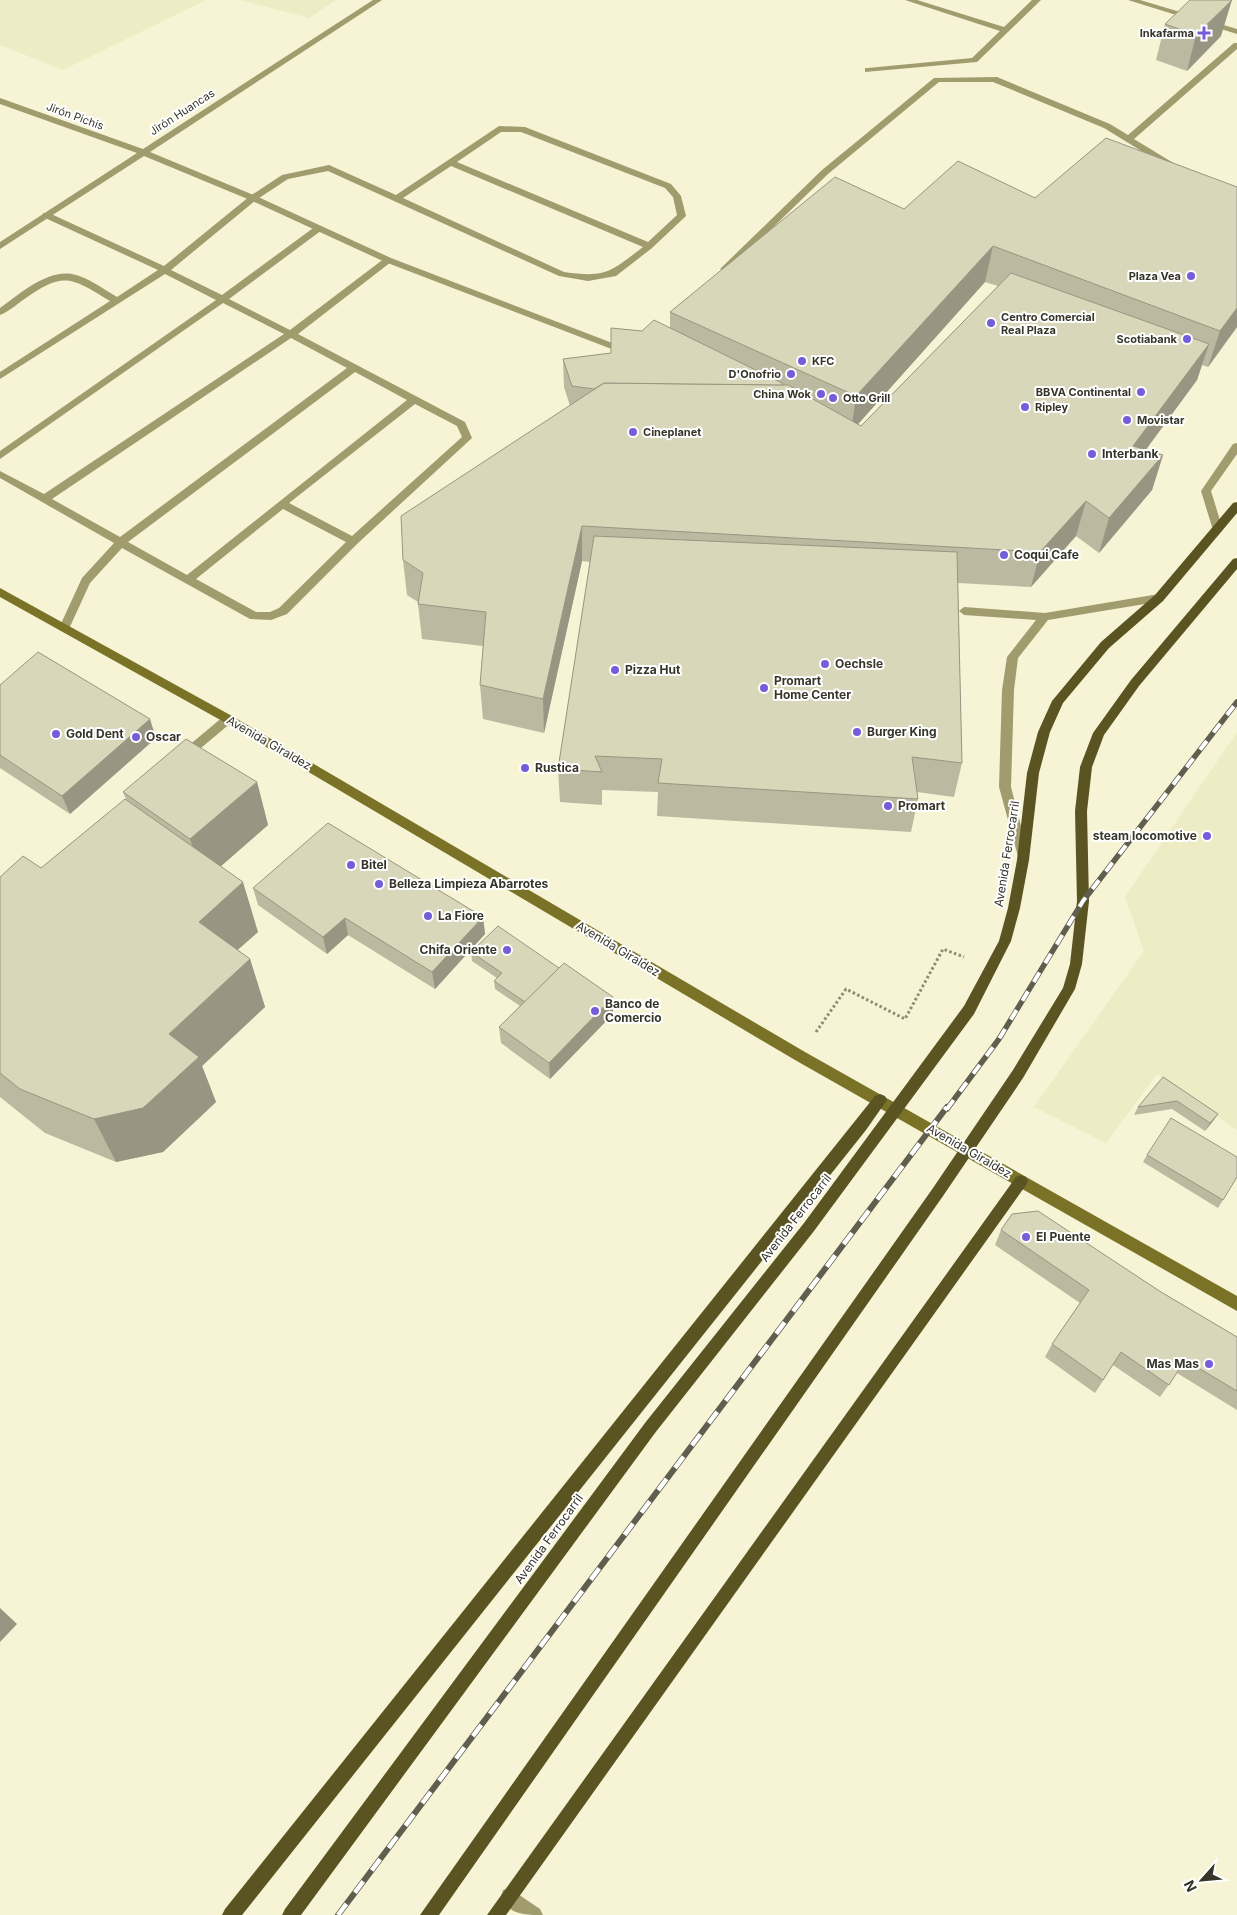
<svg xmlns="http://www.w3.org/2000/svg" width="1237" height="1915" viewBox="0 0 1237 1915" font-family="Inter,sans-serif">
	<rect width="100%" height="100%" fill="#f6f4d5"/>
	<g fill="#eeecc5">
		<path d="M0 0H206L63 70 0 45Z"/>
		<path d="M240 0H336L309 18Z"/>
		<path d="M1237 732V1130L1157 1074 1106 1143 1034 1107 1144 951 1125 897Z"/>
	</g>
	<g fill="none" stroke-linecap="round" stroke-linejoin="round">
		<path stroke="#8d8b76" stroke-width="3" stroke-dasharray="2.5 2.5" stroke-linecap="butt" d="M816 1032 846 989 905 1019 943 949 964 957"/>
		<g fill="#a09c6e" fill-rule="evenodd">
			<path d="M905 0H917L1004 27 1032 0H1041L977 62 865 72V68H868L972 58 1000 31Z"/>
			<path d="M1234 43H1237V49L1134 139 1175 164V168H1169L1104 128 993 82H939L828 174 728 271 725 272 720 269 822 170 934 78 997 77 1110 124 1128 135Z"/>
			<path d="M499 126 525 127 671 184 681 196 686 216 652 248 616 276 588 281 559 276 328 171 288 179 256 200 171 270 222 295 316 226H322V230L229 299 290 330 385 258H391V262L298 334 465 422 472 438 357 544 287 614 271 620 250 619 122 548 90 583 68 631H60L59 628 82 578 114 543 0 478V471L44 494 284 334 223 303 0 459V451L216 300 165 274 0 379V372L110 301C70 277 64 271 23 300 16 305 8 312 0 315V308C20 294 46 270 72 274 88 277 103 289 117 297L158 270 43 217V213H49L164 266 250 196 282 175 329 165 396 195ZM501 132H521L665 188 673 197 677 215 648 242 457 162ZM451 166 643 247C610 272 607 278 564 272L403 198ZM291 338 347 368 120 537 52 499ZM355 372 407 400 187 575 128 542ZM415 404 457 426 462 437 352 536 289 503ZM283 509 346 542 279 608 270 612H256L196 579Z"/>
			<path d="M1237 443V454L1211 491 1223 530 1218 534 1213 530 1201 491 1233 444Z"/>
			<path d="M1159 594 1164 598 1163 601 1048 620 1018 658 1014 690 1011 787 1029 857 1027 860H1019L999 787 1002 690 1007 657 1036 620 964 615 959 611 964 607 1045 613Z"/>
		</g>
		<g fill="#a09c6e" fill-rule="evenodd">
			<path d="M373 0H382L150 152 256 196 391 258 628 349V353H622L385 262 250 200 144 156 0 249V242L137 153 0 104V98L143 149Z"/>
			<path d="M1128 0H1140L1237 29V34Z"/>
			<path d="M228 715 234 719 232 722 189 758H181L179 755 181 752 224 716Z"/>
			<path d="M509 1888 540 1909 543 1915C525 1915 508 1915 501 1896L503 1890Z"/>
		</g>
		<path fill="#797227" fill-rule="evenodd" d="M0 588 232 716 805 1052 1237 1296V1311L795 1060 224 722 0 597Z"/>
		<g fill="#595421" fill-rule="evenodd">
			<path d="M1237 502V513L1163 601 1109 648 1063 703 1050 732 1039 773 1029 860 1020 908 1011 941 974 1014 814 1231 655 1433 301 1915H282L285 1909 645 1423 804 1223 964 1006 999 941 1008 908 1017 860 1027 773 1038 732 1052 701 1101 642 1155 595 1233 503Z"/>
			<path d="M1237 558V569L1139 686 1104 735 1092 767 1087 811 1089 901 1082 964 1075 989 1023 1078 943 1196 439 1915H420L933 1188 1013 1070 1063 988 1070 964 1077 901 1075 811 1080 767 1093 733 1131 680 1233 559Z"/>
			<path d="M880 1094 885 1096 887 1100 866 1130 242 1915H222L225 1909 875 1096Z"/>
			<path d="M1021 1175 1026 1177 1028 1181 1026 1185 506 1915H487L1016 1177Z"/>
		</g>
		<g stroke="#605f4f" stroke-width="5.5">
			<path id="rail-far1" d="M947 1109 999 1039 1083 901 1237 702"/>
		</g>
		<g stroke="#605f4f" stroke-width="6">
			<path id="rail" d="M338 1915 947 1107"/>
		</g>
		<use href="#rail-far1" stroke="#fff" stroke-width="4" stroke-dasharray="11" stroke-linecap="butt"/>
		<use href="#rail" stroke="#fff" stroke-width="4.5" stroke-dasharray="14" stroke-linecap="butt"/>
	</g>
	<g fill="#bbb99f" fill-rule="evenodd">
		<path d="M1165 24 1221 36 1187 71 1156 60Z"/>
		<path d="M1237 187V327L1208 367 1202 365 1197 380 1146 449 1163 455 1152 490 1099 553 1076 536 1031 587 958 583 962 763 954 797 917 792 918 799 911 832 657 816 658 792 602 790V805L560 802 558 769 590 562 582 561 544 733 483 719 480 685 483 646 422 639 418 604V602L407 595 403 560 570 406 564 387 563 359 611 353V328L642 331 670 328V312L904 209 1035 198ZM985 282 998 286 861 426 858 424Z"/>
		<path d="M0 685 156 738 70 814 0 768Z"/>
		<path d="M257 782 268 825 221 866 258 932 237 950 250 959 265 1007 202 1066 216 1102 163 1152 116 1162 45 1133 0 1097V877L41 868 126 799 123 792Z"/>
		<path d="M253 888 483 917 485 934 435 989 348 935 327 954 258 905Z"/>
		<path d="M471 952 613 1014 550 1079 501 1043 499 1027 520 1006 495 989 494 981 497 978 472 961Z"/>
		<path d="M1163 1077 1218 1114 1213 1121 1205 1131 1172 1109 1134 1115 1138 1107Z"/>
		<path d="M1147 1155 1237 1177 1218 1208 1143 1162Z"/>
		<path d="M1001 1230 1161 1292 1237 1337V1410L1177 1373 1160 1397 1113 1365 1095 1393 1045 1357 1052 1344 1080 1303 995 1245Z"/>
	</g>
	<g fill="#989682">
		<path d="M1232 0 1221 36 1187 71 1196 35Z"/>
		<path d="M993 246 985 282 851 432 856 396Z"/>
		<path d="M1237 308V327L1208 367 1220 331Z"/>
		<path d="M1209 344 1197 380 1123 481 1133 446Z"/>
		<path d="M1163 455 1152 490 1099 553 1109 518Z"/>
		<path d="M1086 501 1076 536 1031 587 1040 552Z"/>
		<path d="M582 526V561L544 733 543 699Z"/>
		<path d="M150 719 156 738 70 814 62 796Z"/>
		<path d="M257 782 268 825 204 881 190 839Z"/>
		<path d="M243 882 258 932 215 970 199 922Z"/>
		<path d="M483 917 485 934 435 989 432 972Z"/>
		<path d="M345 918 348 935 327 954 323 937Z"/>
		<path d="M250 959 265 1007 202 1066 216 1102 163 1152 116 1162 94 1119 169 1034Z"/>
		<path d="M613 997V1014L550 1079 549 1063Z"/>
		<path d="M1218 1114 1213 1121 1205 1131 1210 1123Z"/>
		<path d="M0 1608 17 1624 0 1642Z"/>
	</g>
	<g fill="#d9d7b9" stroke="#989682">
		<path d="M1190 0H1232L1196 35 1165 24Z"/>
		<path d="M1106 138 1237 187V308L1220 331 993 246 856 396 670 312 835 177 904 209 958 161 1035 198Z"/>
		<path d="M1011 273 1209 344 1133 446 1163 455 1109 518 1086 501 1040 552 582 526 543 699 480 685 486 612 418 604 423 573 403 560 401 516 604 383 788 385 861 426Z"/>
		<path d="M654 320 782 383 783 385 604 383 594 389 572 386 563 359 611 353V328L642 331Z"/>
		<path d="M594 536 957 552 962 763 912 757 918 799 658 783 662 759 595 756 602 772 558 769Z"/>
		<path d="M38 652 150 719 62 796 0 755V685Z"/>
		<path d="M186 739 257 782 190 839 123 792Z"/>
		<path d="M125 799 243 882 199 922 250 959 169 1034 199 1057 143 1108 94 1119 20 1089 0 1073V877L23 856 41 868Z"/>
		<path d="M328 823 483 917 432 972 345 918 323 937 253 888Z"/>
		<path d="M498 926 559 968 525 1002 494 981 502 973 471 952Z"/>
		<path d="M564 963 613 997 549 1063 499 1027Z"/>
		<path d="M1163 1077 1218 1114 1210 1123 1177 1101 1138 1107Z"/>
		<path d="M1171 1118 1237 1157V1177L1223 1200 1147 1155Z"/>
		<path d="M1038 1211 1161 1292 1237 1337V1391L1185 1360 1169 1385 1121 1352 1103 1380 1052 1344 1089 1290 1001 1230 1012 1214Z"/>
	</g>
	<g fill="#735dd8" stroke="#fff" stroke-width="2">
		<path d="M1201.5 25.5h5v5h5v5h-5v5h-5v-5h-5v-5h5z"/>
		<circle cx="1191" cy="276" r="5"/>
		<circle cx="991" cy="323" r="5"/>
		<circle cx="1187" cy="339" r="5"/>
		<circle cx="802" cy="361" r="5"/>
		<circle cx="791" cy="374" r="5"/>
		<circle cx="1141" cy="392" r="5"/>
		<circle cx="821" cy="394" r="5"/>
		<circle cx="833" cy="398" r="5"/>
		<circle cx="1025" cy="407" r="5"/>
		<circle cx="1127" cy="420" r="5"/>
		<circle cx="633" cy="432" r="5"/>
		<circle cx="1092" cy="454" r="5"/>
		<circle cx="1004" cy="555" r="5"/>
		<circle cx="825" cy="664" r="5"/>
		<circle cx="615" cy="670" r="5"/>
		<circle cx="764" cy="688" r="5"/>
		<circle cx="857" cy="732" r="5"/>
		<circle cx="56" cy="734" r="5"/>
		<circle cx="136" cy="737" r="5"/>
		<circle cx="525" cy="768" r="5"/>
		<circle cx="888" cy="806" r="5"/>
		<circle cx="1207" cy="836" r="5"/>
		<circle cx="351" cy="865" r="5"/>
		<circle cx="379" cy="884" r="5"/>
		<circle cx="428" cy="916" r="5"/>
		<circle cx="507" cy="950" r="5"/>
		<circle cx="595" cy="1011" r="5"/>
		<circle cx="1026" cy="1237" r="5"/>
		<circle cx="1209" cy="1364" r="5"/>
	</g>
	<g text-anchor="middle" stroke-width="4" stroke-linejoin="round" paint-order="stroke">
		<g font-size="11" font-weight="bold" fill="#363529" stroke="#fff" text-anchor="end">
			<text x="1194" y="37">Inkafarma</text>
			<text x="1181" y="280">Plaza Vea</text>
			<text x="1001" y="321" text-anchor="start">Centro Comercial<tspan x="1001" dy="13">Real Plaza</tspan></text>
			<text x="1177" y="343">Scotiabank</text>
			<text x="812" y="365" text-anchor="start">KFC</text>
			<text x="781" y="378">D'Onofrio</text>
			<text x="1131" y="396">BBVA Continental</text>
			<text x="811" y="398">China Wok</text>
			<text x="843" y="402" text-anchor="start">Otto Grill</text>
			<text x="1035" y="411" text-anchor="start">Ripley</text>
			<text x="1137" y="424" text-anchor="start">Movistar</text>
			<text x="643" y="436" text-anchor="start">Cineplanet</text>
		</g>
		<g font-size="11" fill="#363529" stroke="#fff">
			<text transform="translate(182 112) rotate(-33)" y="4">Jirón Huancas</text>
			<text transform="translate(75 116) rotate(20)" y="4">Jirón Pichis</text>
		</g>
		<g font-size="12" font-weight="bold" fill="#363529" stroke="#fff" text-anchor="start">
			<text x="1102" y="458">Interbank</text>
			<text x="1014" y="559">Coqui Cafe</text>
			<text x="835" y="668">Oechsle</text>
			<text x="625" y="674">Pizza Hut</text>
			<text x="774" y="685">Promart<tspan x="774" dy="14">Home Center</tspan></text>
			<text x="867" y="736">Burger King</text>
			<text x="66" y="738">Gold Dent</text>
			<text x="146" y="741">Oscar</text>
			<text x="535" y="772">Rustica</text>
			<text x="898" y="810">Promart</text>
			<text x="1197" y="840" text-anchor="end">steam locomotive</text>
			<text x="361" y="869">Bitel</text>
			<text x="389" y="888">Belleza Limpieza Abarrotes</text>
			<text x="438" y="920">La Fiore</text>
			<text x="497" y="954" text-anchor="end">Chifa Oriente</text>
			<text x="605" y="1008">Banco de<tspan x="605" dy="14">Comercio</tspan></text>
			<text x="1036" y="1241">El Puente</text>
			<text x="1199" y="1368" text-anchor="end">Mas Mas</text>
		</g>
		<g font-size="12" fill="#363529" stroke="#fff">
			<text transform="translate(269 743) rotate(30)" y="4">Avenida Giraldez</text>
			<text transform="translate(1007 854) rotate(-81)" y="4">Avenida Ferrocarril</text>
			<text transform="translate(618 949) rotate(31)" y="4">Avenida Giraldez</text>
			<text transform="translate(969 1151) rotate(30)" y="4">Avenida Giraldez</text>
			<text transform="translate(796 1218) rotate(-52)" y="4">Avenida Ferrocarril</text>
			<text transform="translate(549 1539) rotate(-54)" y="4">Avenida Ferrocarril</text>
		</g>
	</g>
	<g transform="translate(1202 1880) rotate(243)" stroke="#ffffff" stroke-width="4" paint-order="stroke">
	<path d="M0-4L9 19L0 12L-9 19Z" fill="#363529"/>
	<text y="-8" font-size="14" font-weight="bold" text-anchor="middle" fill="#363529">N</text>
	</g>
</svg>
